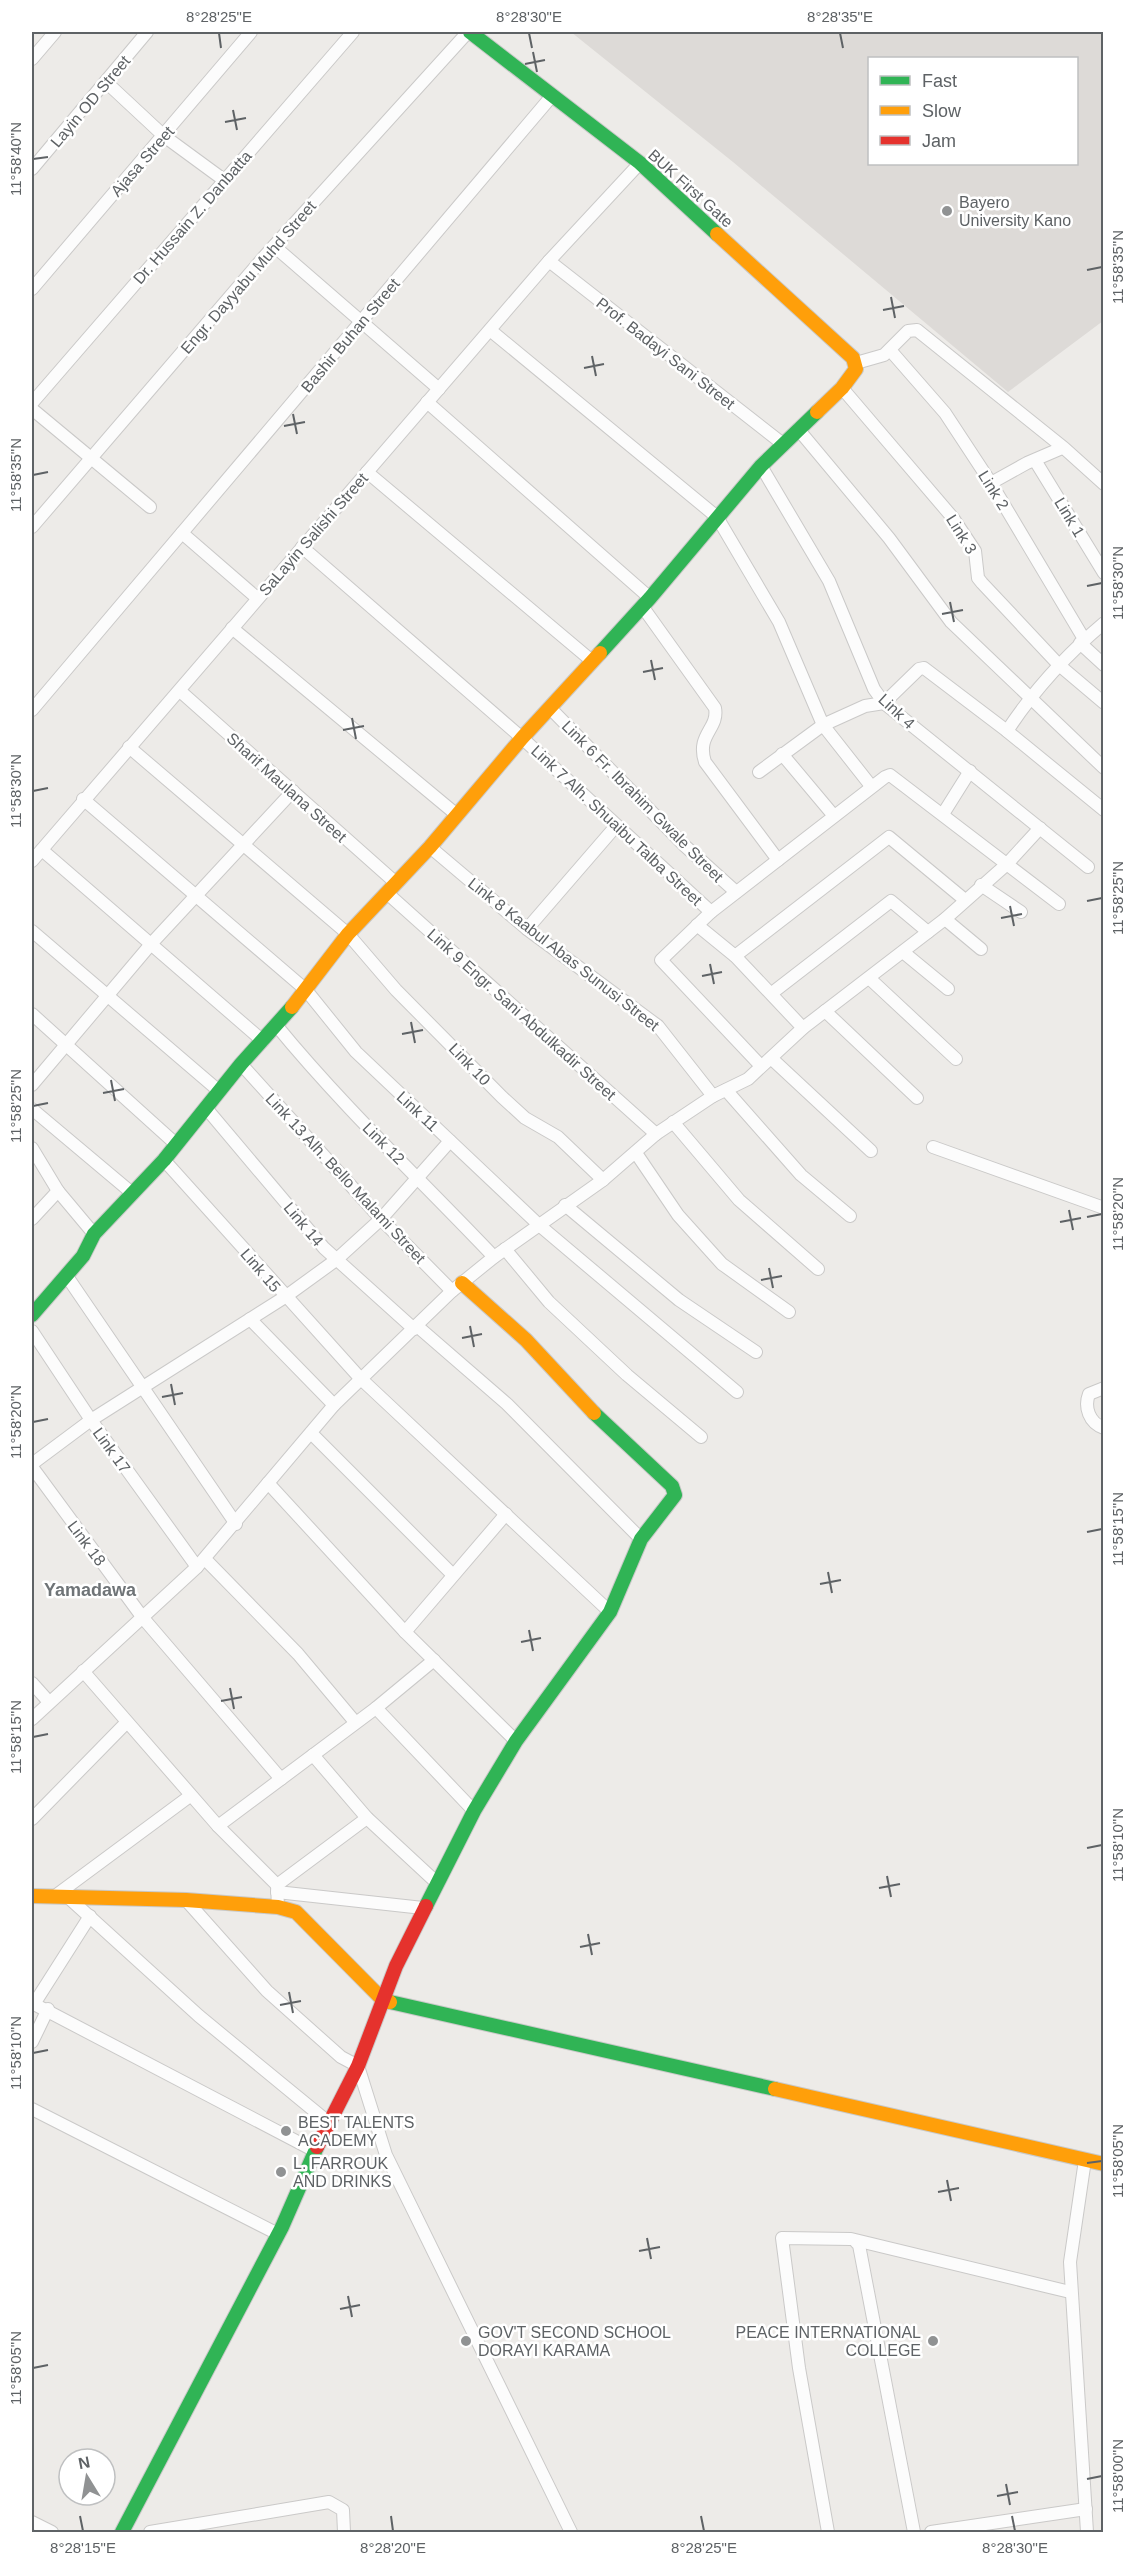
<svg xmlns="http://www.w3.org/2000/svg" width="1135" height="2564" viewBox="0 0 1135 2564" font-family="Arial,sans-serif">
	<rect width="100%" height="100%" fill="#edebe8"/>
	<path fill="#dddad7" fill-rule="evenodd" d="M571 32H1103V321L1008 392 733 162ZM870 58H1076V164H870Z"/>
	<g fill="none" stroke-linecap="round" stroke-linejoin="round">
		<g stroke="#cac9c8" stroke-width="14">
			<g id="street">
				<path d="M32 59 55 32"/>
				<path d="M106 82 164 136 224 180"/>
				<path d="M32 169 147 32"/>
				<path d="M274 246 439 389"/>
				<path d="M549 261 783 444"/>
				<path d="M32 289 251 32"/>
				<path d="M490 330 717 517 779 622 823 725 871 786"/>
				<path d="M890 350 945 413 991 483 1084 639"/>
				<path d="M856 363 884 355 908 331 917 330 1064 448 1104 484"/>
				<path d="M842 388 953 518 975 551 978 578 982 583 1059 665 1104 703"/>
				<path d="M427 402 650 598"/>
				<path d="M32 403 353 32"/>
				<path d="M32 409 150 507"/>
				<path d="M798 429 889 538 951 622 1104 768"/>
				<path d="M1036 462 1104 573"/>
				<path d="M761 466 829 581 874 689 884 703 1088 867"/>
				<path d="M367 472 592 661"/>
				<path d="M991 483 1027 463 1062 448"/>
				<path d="M32 527 263 258 468 32"/>
				<path d="M182 533 257 598"/>
				<path d="M302 547 522 738 711 912"/>
				<path d="M642 606 715 708C719 729 696 734 705 762L778 860"/>
				<path d="M232 628 457 815"/>
				<path d="M1080 643 1104 665"/>
				<path d="M180 691 396 883"/>
				<path d="M550 708 685 846 736 892"/>
				<path d="M32 710 551 97"/>
				<path d="M1007 731C1034 690 1066 655 1104 623"/>
				<path d="M129 747 348 934 396 990 502 1097 525 1118 558 1137 603 1180"/>
				<path d="M782 754 834 816"/>
				<path d="M759 772 823 725 865 706 884 703 919 669 924 668 1007 731 1104 810"/>
				<path d="M83 799 306 990 356 1052 539 1225 737 1392"/>
				<path d="M943 814 970 771"/>
				<path d="M430 847 527 929 658 1026 713 1096"/>
				<path d="M42 850 263 1041"/>
				<path d="M32 861 549 261 640 163"/>
				<path d="M981 885 1021 912"/>
				<path d="M387 893 656 1134"/>
				<path d="M945 919 981 949"/>
				<path d="M697 925 735 956 803 1028"/>
				<path d="M527 929 616 826"/>
				<path d="M32 931 219 1091"/>
				<path d="M903 952 948 989"/>
				<path d="M735 956 889 837 965 900"/>
				<path d="M869 978 956 1059"/>
				<path d="M772 993 891 901 928 932"/>
				<path d="M825 1011 917 1098"/>
				<path d="M32 1014 177 1145"/>
				<path d="M276 1025C344 1108 421 1180 494 1257"/>
				<path d="M771 1058 871 1151"/>
				<path d="M241 1064 381 1219 452 1291"/>
				<path d="M760 1065 661 960 711 912 885 777 890 775 1059 904"/>
				<path d="M32 1085 151 944 293 791"/>
				<path d="M726 1090 801 1175 850 1216"/>
				<path d="M206 1108 324 1248 414 1329"/>
				<path d="M32 1109 132 1193"/>
				<path d="M673 1122 739 1200 818 1269"/>
				<path d="M933 1147 1104 1208"/>
				<path d="M32 1148 58 1191 94 1234"/>
				<path d="M636 1153 678 1215 722 1264 789 1312"/>
				<path d="M164 1160 360 1378 610 1612"/>
				<path d="M565 1205 679 1300 756 1352"/>
				<path d="M32 1219 58 1191"/>
				<path d="M505 1249 549 1302 627 1375 701 1437"/>
				<path d="M66 1275 236 1524"/>
				<path d="M250 1319 334 1405"/>
				<path d="M417 1326 507 1404 641 1539"/>
				<path d="M32 1331 91 1420 197 1567"/>
				<path d="M1104 1388 1089 1394C1084 1407 1089 1423 1104 1428"/>
				<path d="M311 1433 453 1575"/>
				<path d="M32 1464 91 1420 285 1297 336 1260 381 1219 450 1141"/>
				<path d="M32 1467 143 1618 281 1779"/>
				<path d="M268 1483 405 1632 516 1741"/>
				<path d="M205 1559 298 1654 355 1722"/>
				<path d="M405 1632 506 1514"/>
				<path d="M83 1671 218 1826 277 1885 278 1907"/>
				<path d="M32 1683 49 1702"/>
				<path d="M376 1708 474 1811"/>
				<path d="M32 1719 197 1567 334 1405 452 1291 494 1257 603 1180 656 1134 713 1096 748 1079 803 1028 945 919 1007 864 1040 828"/>
				<path d="M313 1755 367 1818 436 1882"/>
				<path d="M32 1819 126 1723"/>
				<path d="M218 1826 376 1708 434 1660"/>
				<path d="M277 1885 367 1818"/>
				<path d="M277 1892 423 1908"/>
				<path d="M55 1896 190 1796"/>
				<path d="M69 1898 199 2016 328 2122"/>
				<path d="M186 1900 267 1991 341 2057 358 2066 386 2155 571 2532"/>
				<path d="M32 2003 315 2151"/>
				<path d="M34 2004 90 1916"/>
				<path d="M32 2042 48 2009"/>
				<path d="M32 2109 278 2234"/>
				<path d="M1085 2160 1070 2262 1087 2532"/>
				<path d="M856 2242 859 2245 914 2532"/>
				<path d="M32 2522 52 2532"/>
				<path d="M150 2532 329 2502 343 2510 344 2532"/>
				<path d="M828 2532 799 2368 782 2238 851 2239 1070 2292"/>
				<path d="M931 2532 1086 2509"/>
			</g>
		</g>
		<g stroke="#c9c9c8" stroke-width="16">
			<g id="fast">
				<path d="M470 32 640 163 717 234"/>
				<path d="M600 653 650 598 761 466 817 412"/>
				<path d="M32 1315 83 1256 94 1234 164 1160 241 1064 292 1007"/>
				<path d="M426 1906 474 1811 516 1741 610 1612 641 1539 675 1495 672 1486 594 1413"/>
				<path d="M390 2002 775 2089"/>
				<path d="M122 2532 282 2227 317 2147"/>
			</g>
		</g>
		<g stroke="#c9c9c8" stroke-width="16">
			<g id="slow">
				<path d="M717 234 853 358 856 369 842 388 817 412"/>
				<path d="M292 1007 348 934 430 847 522 738 600 653"/>
				<path d="M462 1283 526 1340 594 1413"/>
				<path d="M32 1896 186 1900 278 1907 296 1912 384 2001 390 2002"/>
				<path d="M775 2089 1104 2164"/>
			</g>
		</g>
		<g stroke="#c9c9c8" stroke-width="16">
			<path id="jam" d="M317 2147 358 2066 396 1966 426 1906"/>
		</g>
		<use href="#street" stroke="#fcfcfc" stroke-width="12"/>
		<use href="#fast" stroke="#30b455" stroke-width="14"/>
		<use href="#slow" stroke="#ff9f0a" stroke-width="14"/>
		<use href="#jam" stroke="#e5322d" stroke-width="14"/>
	</g>
	<path fill="none" stroke="#5e6265" stroke-width="2" d="M219 33 221 48M529 33 532 48M840 33 843 48M533 52 537 72M525 64 545 60M233 110 237 130M225 122 246 118M33 159 48 157M1087 270 1102 267M891 297 895 318M883 310 904 306M592 356 596 376M584 368 604 364M293 414 297 434M284 426 305 422M33 475 48 472M1087 586 1102 583M950 602 954 622M942 614 963 610M651 660 655 680M643 672 663 668M352 718 356 739M343 730 364 726M33 791 48 788M1087 901 1102 898M1010 906 1014 926M1001 918 1022 914M710 964 714 984M702 976 722 972M411 1022 415 1043M402 1034 423 1030M111 1080 115 1101M103 1093 124 1089M33 1106 48 1103M1069 1210 1073 1230M1087 1217 1102 1214M1060 1222 1081 1218M769 1268 773 1288M761 1280 782 1276M470 1326 474 1347M462 1338 482 1334M171 1384 175 1405M162 1397 183 1393M33 1422 48 1419M1087 1532 1102 1529M828 1572 832 1593M820 1584 841 1580M529 1630 533 1651M521 1642 541 1638M230 1688 234 1709M221 1701 242 1697M33 1737 48 1734M1087 1848 1102 1845M887 1876 891 1897M879 1888 900 1884M588 1934 592 1955M580 1947 600 1943M289 1992 293 2013M280 2005 301 2001M33 2053 48 2050M1087 2163 1102 2161M947 2180 951 2201M938 2192 959 2188M647 2238 651 2259M639 2251 660 2247M348 2296 352 2317M340 2309 360 2305M33 2368 48 2365M1087 2479 1102 2476M1006 2484 1010 2505M997 2496 1018 2492M80 2516 83 2531M391 2516 393 2531M701 2516 704 2531M1012 2516 1015 2531"/>
	<g fill="#909293" stroke="#fff" stroke-width="2">
		<circle cx="947" cy="211" r="6"/>
		<circle cx="286" cy="2131" r="6"/>
		<circle cx="281" cy="2172" r="6"/>
		<circle cx="466" cy="2341" r="6"/>
		<circle cx="933" cy="2341" r="6"/>
	</g>
	<g text-anchor="middle" stroke-width="5" stroke-linejoin="round" paint-order="stroke">
		<g font-size="16" fill="#5e6265" stroke="#fff">
			<text transform="translate(90 101) rotate(-50)" y="6">Layin OD Street</text>
			<text transform="translate(142 161) rotate(-49)" y="6">Ajasa Street</text>
			<text transform="translate(691 188) rotate(42)" y="6">BUK First Gate</text>
			<text transform="translate(192 217) rotate(-49)" y="6">Dr. Hussain Z. Danbatta</text>
			<text transform="translate(248 277) rotate(-49)" y="6">Engr. Dayyabu Muhd Street</text>
			<text transform="translate(350 335) rotate(-50)" y="6">Bashir Buhan Street</text>
			<text transform="translate(666 353) rotate(38)" y="6">Prof. Badayi Sani Street</text>
			<text transform="translate(994 490) rotate(58)" y="6">Link 2</text>
			<text transform="translate(1070 517) rotate(59)" y="6">Link 1</text>
			<text transform="translate(313 534) rotate(-49)" y="6">SaLayin Salishi Street</text>
			<text transform="translate(962 534) rotate(58)" y="6">Link 3</text>
			<text transform="translate(897 711) rotate(43)" y="6">Link 4</text>
			<text transform="translate(287 787) rotate(42)" y="6">Sharif Maulana Street</text>
			<text transform="translate(643 801) rotate(45)" y="6">Link 6 Fr. Ibrahim Gwale Street</text>
			<text transform="translate(617 825) rotate(43)" y="6">Link 7 Alh. Shuaibu Talba Street</text>
			<text transform="translate(564 954) rotate(38)" y="6">Link 8 Kaabul Abas Sunusi Street</text>
			<text transform="translate(522 1014) rotate(42)" y="6">Link 9 Engr. Sani Abdulkadir Street</text>
			<text transform="translate(470 1064) rotate(46)" y="6">Link 10</text>
			<text transform="translate(418 1111) rotate(43)" y="6">Link 11</text>
			<text transform="translate(384 1143) rotate(45)" y="6">Link 12</text>
			<text transform="translate(346 1178) rotate(47)" y="6">Link 13 Alh. Bello Malami Street</text>
			<text transform="translate(304 1224) rotate(50)" y="6">Link 14</text>
			<text transform="translate(261 1270) rotate(49)" y="6">Link 15</text>
			<text transform="translate(112 1450) rotate(54)" y="6">Link 17</text>
			<text transform="translate(87 1543) rotate(53)" y="6">Link 18</text>
		</g>
		<g font-size="16" fill="#5e6265" stroke="#fff" text-anchor="start">
			<text x="959" y="208">Bayero<tspan x="959" dy="18">University Kano</tspan></text>
			<text x="298" y="2128">BEST TALENTS<tspan x="298" dy="18">ACADEMY</tspan></text>
			<text x="293" y="2169">L. FARROUK<tspan x="293" dy="18">AND DRINKS</tspan></text>
			<text x="478" y="2338">GOV'T SECOND SCHOOL<tspan x="478" dy="18">DORAYI KARAMA</tspan></text>
			<text x="921" y="2338" text-anchor="end">PEACE INTERNATIONAL<tspan x="921" dy="18">COLLEGE</tspan></text>
		</g>
		<g font-size="18" font-weight="bold" fill="#6f7477" stroke="#fff">
			<text x="90" y="1596">Yamadawa</text>
		</g>
	</g>
	<rect width="1135" height="2564" fill="none" stroke="#ffffff" stroke-width="66"/>
	<rect x="868" y="57" width="210" height="108" fill="#ffffff" stroke="#bfc0c1" stroke-width="1.5"/>
	<rect x="880" y="76" width="30" height="9" fill="#30b455" stroke="#bfc0c1" stroke-width="1.5"/>
	<text x="922" y="87" font-size="18" fill="#5e6265">Fast</text>
	<rect x="880" y="106" width="30" height="9" fill="#ff9f0a" stroke="#bfc0c1" stroke-width="1.5"/>
	<text x="922" y="117" font-size="18" fill="#5e6265">Slow</text>
	<rect x="880" y="136" width="30" height="9" fill="#e5322d" stroke="#bfc0c1" stroke-width="1.5"/>
	<text x="922" y="147" font-size="18" fill="#5e6265">Jam</text>
	<g transform="translate(87 2477) rotate(349)"><circle r="28" fill="#ffffff" stroke="#bfc0c1" stroke-width="1.5"/>
	<path d="M0-4.5L10 22L0 15L-10 22Z" fill="#909293"/>
	<text y="-9" font-size="16" font-weight="bold" text-anchor="middle" fill="#5e6265">N</text>
	</g>
	<rect x="33" y="33" width="1069" height="2498" fill="none" stroke="#5e6265" stroke-width="2"/>
	<g font-size="15" text-anchor="middle" fill="#5e6265">
		<text x="219" y="22">8°28'25"E</text>
		<text x="529" y="22">8°28'30"E</text>
		<text x="840" y="22">8°28'35"E</text>
		<text transform="translate(16 159) rotate(-90)" y="5">11°58'40"N</text>
		<text transform="translate(1118 267) rotate(-90)" y="5">11°58'35"N</text>
		<text transform="translate(16 475) rotate(-90)" y="5">11°58'35"N</text>
		<text transform="translate(1118 583) rotate(-90)" y="5">11°58'30"N</text>
		<text transform="translate(16 791) rotate(-90)" y="5">11°58'30"N</text>
		<text transform="translate(1118 898) rotate(-90)" y="5">11°58'25"N</text>
		<text transform="translate(16 1106) rotate(-90)" y="5">11°58'25"N</text>
		<text transform="translate(1118 1214) rotate(-90)" y="5">11°58'20"N</text>
		<text transform="translate(16 1422) rotate(-90)" y="5">11°58'20"N</text>
		<text transform="translate(1118 1529) rotate(-90)" y="5">11°58'15"N</text>
		<text transform="translate(16 1737) rotate(-90)" y="5">11°58'15"N</text>
		<text transform="translate(1118 1845) rotate(-90)" y="5">11°58'10"N</text>
		<text transform="translate(16 2053) rotate(-90)" y="5">11°58'10"N</text>
		<text transform="translate(1118 2161) rotate(-90)" y="5">11°58'05"N</text>
		<text transform="translate(16 2368) rotate(-90)" y="5">11°58'05"N</text>
		<text transform="translate(1118 2476) rotate(-90)" y="5">11°58'00"N</text>
		<text x="83" y="2553">8°28'15"E</text>
		<text x="393" y="2553">8°28'20"E</text>
		<text x="704" y="2553">8°28'25"E</text>
		<text x="1015" y="2553">8°28'30"E</text>
	</g>
</svg>
